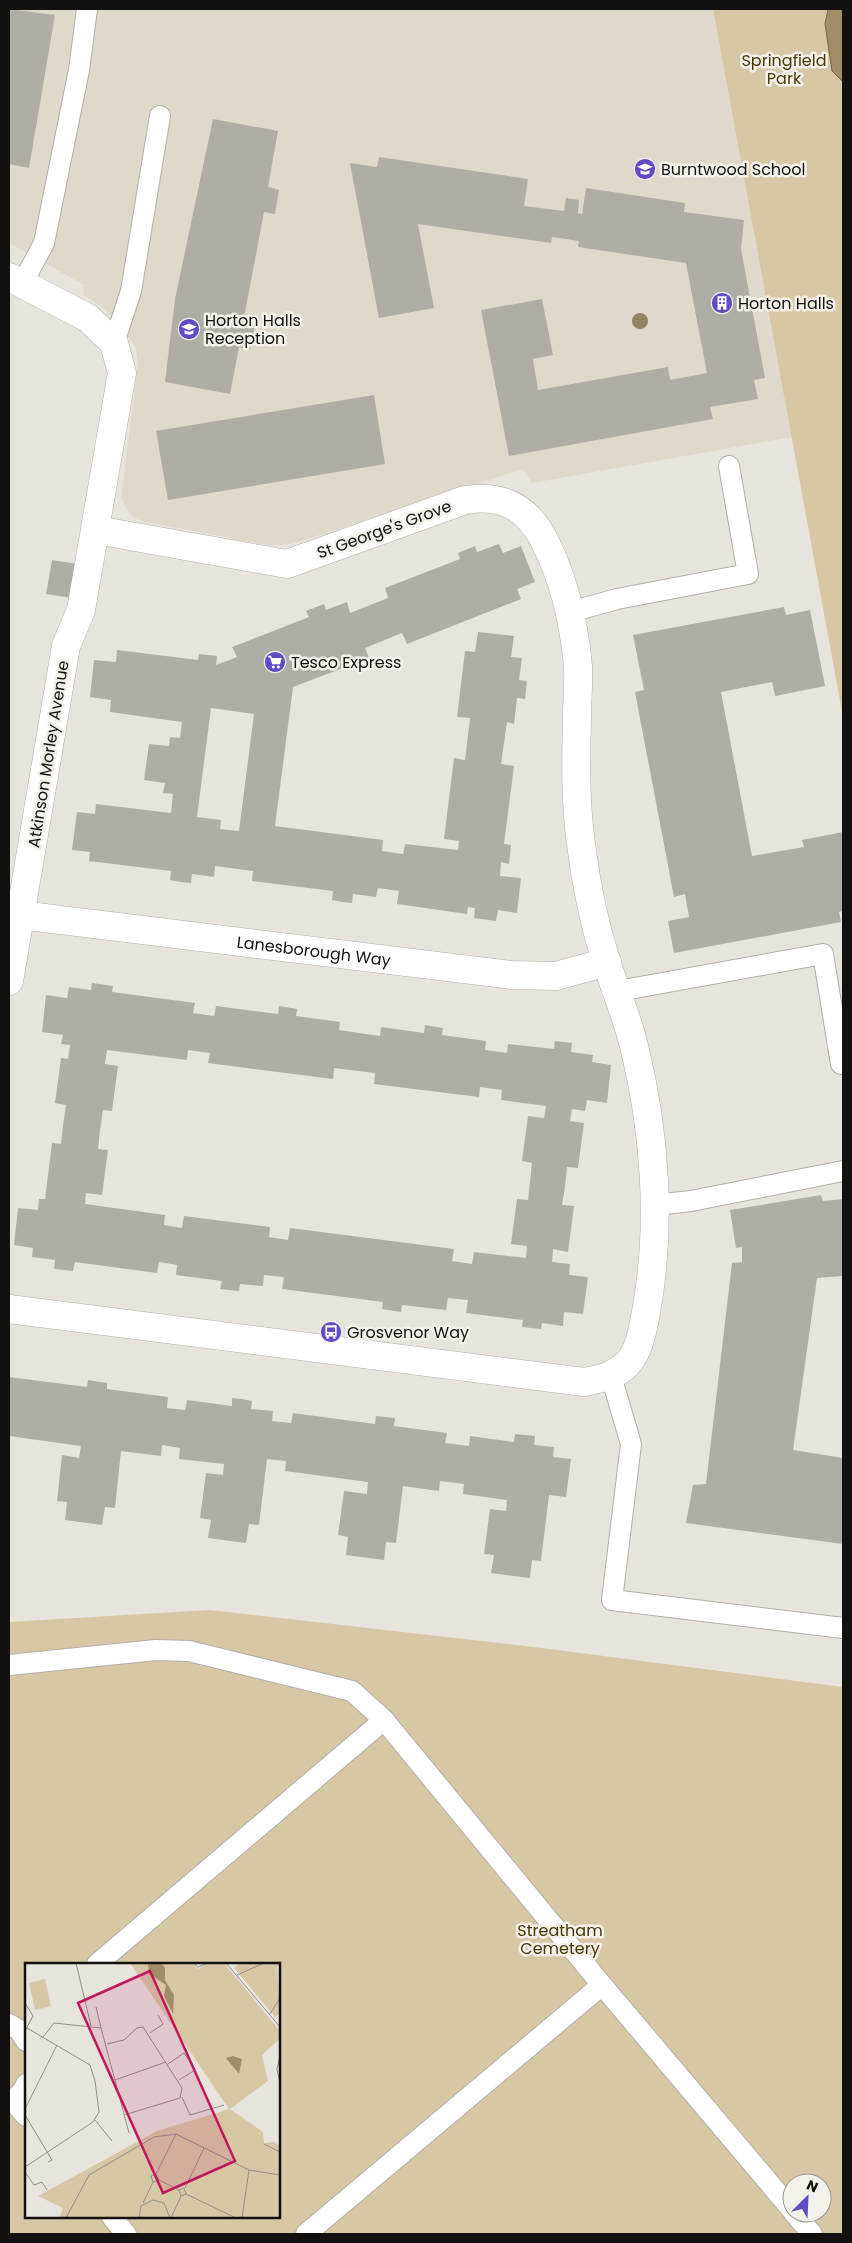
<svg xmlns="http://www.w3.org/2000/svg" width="852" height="2243" viewBox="0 0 852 2243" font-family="Poppins,sans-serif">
	<rect width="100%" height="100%" fill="#e7e4de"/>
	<path fill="#dfd9cc" d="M9 9H713L792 437 532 483 523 469 295 543 281 545H266L141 521 133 517 127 510 121 498 138 364 136 348 116 320 100 305 83 295 84 285 9 243Z"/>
	<g fill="#d7c8a5" fill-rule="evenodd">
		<path d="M713 9H843V717Z"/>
		<path d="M209 1610 534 1647 843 1687V2234H9V1622ZM26 1964H279V2217H26ZM792 2183H822V2213H792Z"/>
	</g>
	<path fill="#a08e66" stroke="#75684c" d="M828 9H843V82L832 71 825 24Z"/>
	<g fill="#b0ada7" fill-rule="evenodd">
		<path d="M9 9 55 15 29 168 9 164Z"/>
		<path d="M213 119 278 131 268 187 279 190 275 214 264 212 243 323 255 326 250 350 239 347 230 394 165 382 175 299Z"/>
		<path d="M379 157 528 179 524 206 564 211 566 198 579 200 578 213 582 214 586 188 685 203 684 212 744 220 741 249 765 378 754 380 758 399 710 407 713 419 509 456 481 310 542 299 553 355 533 359 538 390 668 367 670 380 707 373 686 263 578 247 579 241 552 237 551 243 418 224 434 308 379 318 350 163 377 167Z"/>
		<path d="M374 395 385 464 168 500 156 431Z"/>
		<path d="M499 544 503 553 521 546 535 582 517 589 521 599 407 644 402 633 365 648 369 658 293 687 275 826 383 840 382 851 403 854 405 844 458 850 459 841 444 839 454 758 465 760 470 718 457 717 465 651 475 652 478 632 514 636 511 657 522 658 519 680 527 681 525 699 517 698 514 724 507 722 501 764 514 766 504 844 511 845 509 864 501 862 500 876 521 878 517 913 498 910 496 921 474 918 475 908 468 907 467 914 397 904 399 891 378 888 376 897 353 894 352 903 342 902 332 900 333 891 252 881 253 871 215 866 214 877 192 874 191 883 181 882 170 880 171 871 89 861 90 852 72 850 77 812 95 814 96 804 171 813 173 794 163 793 165 783 144 780 149 744 169 746 170 737 180 738 182 722 110 712 111 700 90 697 94 660 116 662 117 650 198 660 199 654 217 656 216 665 237 657 232 647 309 617 306 611 324 604 326 610 347 602 350 613 388 598 385 588 460 559 458 553 475 546 477 552ZM211 708 254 714 239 831 220 829 221 820 197 817Z"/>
		<path d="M52 560 84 565 79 599 46 594Z"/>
		<path d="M784 607 786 615 810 610 825 686 775 696 772 682 721 692 752 856 804 847 802 840 843 832V911L839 912 841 922 674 953 668 921 689 917 685 894 674 897 635 692 644 690 633 635Z"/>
		<path d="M92 983 113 986 112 992 195 1003 193 1013 214 1016 216 1006 278 1014 279 1006 297 1009 296 1016 340 1022 339 1030 359 1033 380 1036 381 1027 424 1033 425 1025 443 1028 442 1035 486 1041 485 1050 507 1053 508 1044 554 1049 555 1041 572 1043 571 1052 593 1055 592 1062 611 1065 607 1103 587 1100 585 1111 572 1109 570 1121 584 1123 578 1168 567 1167 565 1187 562 1205 574 1206 568 1252 553 1249 552 1262 570 1264 569 1275 588 1277 583 1314 564 1312 563 1326 542 1323 541 1329 531 1328 522 1327 523 1320 466 1313 468 1300 448 1298 446 1310 402 1305 401 1312 382 1309 383 1302 282 1289 284 1277 264 1275 263 1286 240 1284 239 1291 220 1289 222 1281 176 1275 177 1265 159 1262 157 1273 75 1262 73 1271 54 1269 55 1260 32 1257 33 1248 14 1245 18 1208 38 1210 39 1199H45L52 1143 61 1144 63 1125 66 1105 55 1103 61 1058 68 1059 70 1045 61 1044 63 1035 42 1032 46 995 67 998 69 987 91 990ZM107 1050 187 1060 188 1050 210 1053 208 1063 333 1079 334 1068 375 1073 374 1084 479 1097 480 1087 502 1090 501 1100 546 1106 544 1118 528 1116 522 1161 532 1163 530 1182 528 1200 517 1199 511 1244 527 1246 526 1258 474 1252 472 1264 452 1261 454 1249 290 1228 288 1240 269 1237 270 1227 184 1216 182 1228 164 1225 165 1215 85 1204 86 1193 102 1195 108 1150 98 1149 100 1130 103 1110 112 1111 118 1066 105 1064Z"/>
		<path d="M821 1195 823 1201 843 1199V1276L817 1278 793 1450 843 1458V1544L686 1523 693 1485 706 1484 732 1263 742 1262V1247L736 1248 730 1210Z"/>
		<path d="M9 1377 87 1387 88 1380 107 1383V1389L168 1397 167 1408 185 1410 187 1400 232 1406V1398L242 1399 252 1401 251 1409 273 1411 272 1421 291 1423 293 1413 375 1424 376 1416 395 1418 394 1426 447 1433 445 1443 469 1446 470 1436 514 1442 515 1434 535 1436 534 1445 554 1447 553 1457 571 1459 566 1497 549 1495 541 1561 532 1560 530 1578 491 1573 494 1555 484 1554 490 1509 506 1511 507 1500 463 1494 464 1484 440 1481 439 1491 403 1486 396 1543 386 1542 384 1560 346 1555 348 1537 338 1535 344 1491 367 1494 368 1482 285 1471 286 1461 267 1459 259 1525 249 1524 246 1543 208 1538 211 1520 200 1518 206 1473 223 1475 224 1464 179 1459 180 1448 162 1445 161 1456 121 1451 115 1508 105 1507 102 1525 65 1520 67 1502 57 1501 62 1455 79 1458 81 1446 9 1436Z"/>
	</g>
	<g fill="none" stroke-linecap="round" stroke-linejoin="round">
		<g stroke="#b3b0aa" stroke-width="22">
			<g id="service">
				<path d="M22 284 44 243 79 70 87 9"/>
				<path d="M114 343 131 291 160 116"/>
				<path d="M570 612 617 599 748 574 729 466"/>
				<path d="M618 991 823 954 841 1064"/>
				<path d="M655 1205 691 1201 843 1171"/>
				<path d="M611 1376 631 1444 612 1600 843 1628"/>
				<path d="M9 1665 156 1650 189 1651 352 1691 384 1720"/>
				<path d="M97 1964 384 1720 602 1985 792 2210"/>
				<path d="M9 2024 19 2030 26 2041"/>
				<path d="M13 2101 26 2116"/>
				<path d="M9 2103 23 2091 26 2084"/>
				<path d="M794 2213 812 2234"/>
				<path d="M112 2217 126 2234"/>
				<path d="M306 2234 602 1985"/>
			</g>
		</g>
		<g stroke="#b3b0aa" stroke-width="29">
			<g id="minor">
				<path d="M9 277 88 318 114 343 122 373 81 610 66 646 9 981"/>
				<path id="s1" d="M20 915 512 975 556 976 607 962"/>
				<path d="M9 1309 584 1382C601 1379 615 1376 628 1363 640 1350 643 1328 646 1312 662 1225 655 1131 634 1046 627 1017 615 989 606 961 594 923 586 884 581 844 575 802 576 759 577 716 577 699 579 682 578 666 574 624 564 579 545 542 528 507 503 494 465 500L287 564 96 530"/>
			</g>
		</g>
		<use href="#service" stroke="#fff" stroke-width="20"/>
		<use href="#minor" stroke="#fff" stroke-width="28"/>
	</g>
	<circle fill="#918564" cx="640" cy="321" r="8"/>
	<defs>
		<g id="school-disc" transform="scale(1.125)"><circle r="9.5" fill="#624bc4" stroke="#f4f1eb"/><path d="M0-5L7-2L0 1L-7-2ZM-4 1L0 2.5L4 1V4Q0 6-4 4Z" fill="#fff"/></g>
		<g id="building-disc" transform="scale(1.125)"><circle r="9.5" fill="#624bc4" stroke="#f4f1eb"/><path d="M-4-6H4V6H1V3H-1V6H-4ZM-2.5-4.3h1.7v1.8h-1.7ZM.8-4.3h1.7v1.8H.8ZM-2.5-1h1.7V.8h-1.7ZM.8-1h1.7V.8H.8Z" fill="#fff"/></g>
		<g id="university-disc" transform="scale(1.125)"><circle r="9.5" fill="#624bc4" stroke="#f4f1eb"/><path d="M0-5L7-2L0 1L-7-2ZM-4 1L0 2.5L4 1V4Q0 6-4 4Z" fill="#fff"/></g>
		<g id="supermarket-disc" transform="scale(1.125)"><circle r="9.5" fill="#624bc4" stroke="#f4f1eb"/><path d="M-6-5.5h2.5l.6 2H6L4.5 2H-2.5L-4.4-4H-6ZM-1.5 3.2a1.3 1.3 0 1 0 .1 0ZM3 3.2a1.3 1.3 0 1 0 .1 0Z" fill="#fff"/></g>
		<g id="bus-disc" transform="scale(1.125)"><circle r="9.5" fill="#624bc4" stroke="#f4f1eb"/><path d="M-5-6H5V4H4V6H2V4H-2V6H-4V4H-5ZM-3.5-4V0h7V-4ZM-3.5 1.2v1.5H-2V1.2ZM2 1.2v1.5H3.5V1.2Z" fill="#fff"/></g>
	</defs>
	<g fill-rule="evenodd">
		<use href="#school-disc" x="645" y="169"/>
		<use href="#building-disc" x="722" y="303"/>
		<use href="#university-disc" x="189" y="329"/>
		<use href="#supermarket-disc" x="275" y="662"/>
		<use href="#bus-disc" x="331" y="1332"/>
	</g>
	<g text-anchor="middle" stroke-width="5" stroke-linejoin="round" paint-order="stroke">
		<g font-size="16" fill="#4a3700" stroke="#f4f1eb">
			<text x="784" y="66">Springfield<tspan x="784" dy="18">Park</tspan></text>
			<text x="560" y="1936">Streatham<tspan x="560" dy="18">Cemetery</tspan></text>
		</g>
		<g font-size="16" fill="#12110f" stroke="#f4f1eb" text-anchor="start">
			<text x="661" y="175">Burntwood School</text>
			<text x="738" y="309">Horton Halls</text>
			<text x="205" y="326">Horton Halls<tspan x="205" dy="18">Reception</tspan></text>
			<text x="291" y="668">Tesco Express</text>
			<text x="347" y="1338">Grosvenor Way</text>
		</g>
		<g font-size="16" fill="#12110f" stroke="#f4f1eb">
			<text transform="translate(384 529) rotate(-20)" y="6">St George's Grove</text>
			<text transform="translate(48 754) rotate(-81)" y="6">Atkinson Morley Avenue</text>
			<text dy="6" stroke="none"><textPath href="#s1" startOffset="296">Lanesborough Way</textPath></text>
		</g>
	</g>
	<g transform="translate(25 1963)">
		<rect width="255" height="255" fill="#e7e4de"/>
		<path d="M105 0H167L173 6 183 0H199L255 68V76L237 92 243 118 205 146 238 169 239 180 249 179 255 183V255H34L38 245 13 233 132 168 204 146ZM215 0H255L252 4 255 50 250 54 209 5ZM20 16 26 43 10 47 4 20Z" fill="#d7c8a5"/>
		<path d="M127 0H136L140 5V17L149 32 148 51 139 33 141 22 124 11 123 2ZM208 93 217 96 214 111 201 95Z" fill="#a08e66"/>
		<path fill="none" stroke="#92908b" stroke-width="1" d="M51 0 66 63M168 0 173 4 183 0M201 0 255 64M212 12 239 0M0 40 8 53 0 68M71 44 76 65M245 51 255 35M125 70 138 61 133 52M18 74 29 60 76 65 104 170M82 81 99 77 112 65 118 64 157 125 155 135 99 152M255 93 252 106 255 120M143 101 159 90 165 99M90 117 141 99M154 117 170 107 166 100M157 134 165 152 199 142M0 146 32 82M0 152 27 197 23 199M70 157 87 178M239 181 255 189M0 204 68 159 74 149 70 118 65 102 2 65M0 209 9 222 17 219 22 227M131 211 134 217 128 219 126 213 131 211 151 171 224 207 255 212M134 217 154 227M160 225 179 185M161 231 211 255M118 240 128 219M41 255 64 212 129 174 151 171M114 255 116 243 128 237 139 240 145 255M146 255 156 233 161 231 159 225 154 227 156 233M217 255 224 207"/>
		<path fill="#c2185b" fill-opacity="0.15" stroke="#c2185b" stroke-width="2.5" d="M125 8 210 198 138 230 53 40Z"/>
		<rect width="255" height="255" fill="none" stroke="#12110f" stroke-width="2.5"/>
	</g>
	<rect width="852" height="2243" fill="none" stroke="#12110f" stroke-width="20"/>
	<g transform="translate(807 2198) rotate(24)"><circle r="24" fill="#f4f1eb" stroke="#9a9793"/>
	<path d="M0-4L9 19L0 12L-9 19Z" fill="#624bc4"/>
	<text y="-8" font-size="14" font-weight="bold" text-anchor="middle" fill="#12110f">N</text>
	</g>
</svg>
